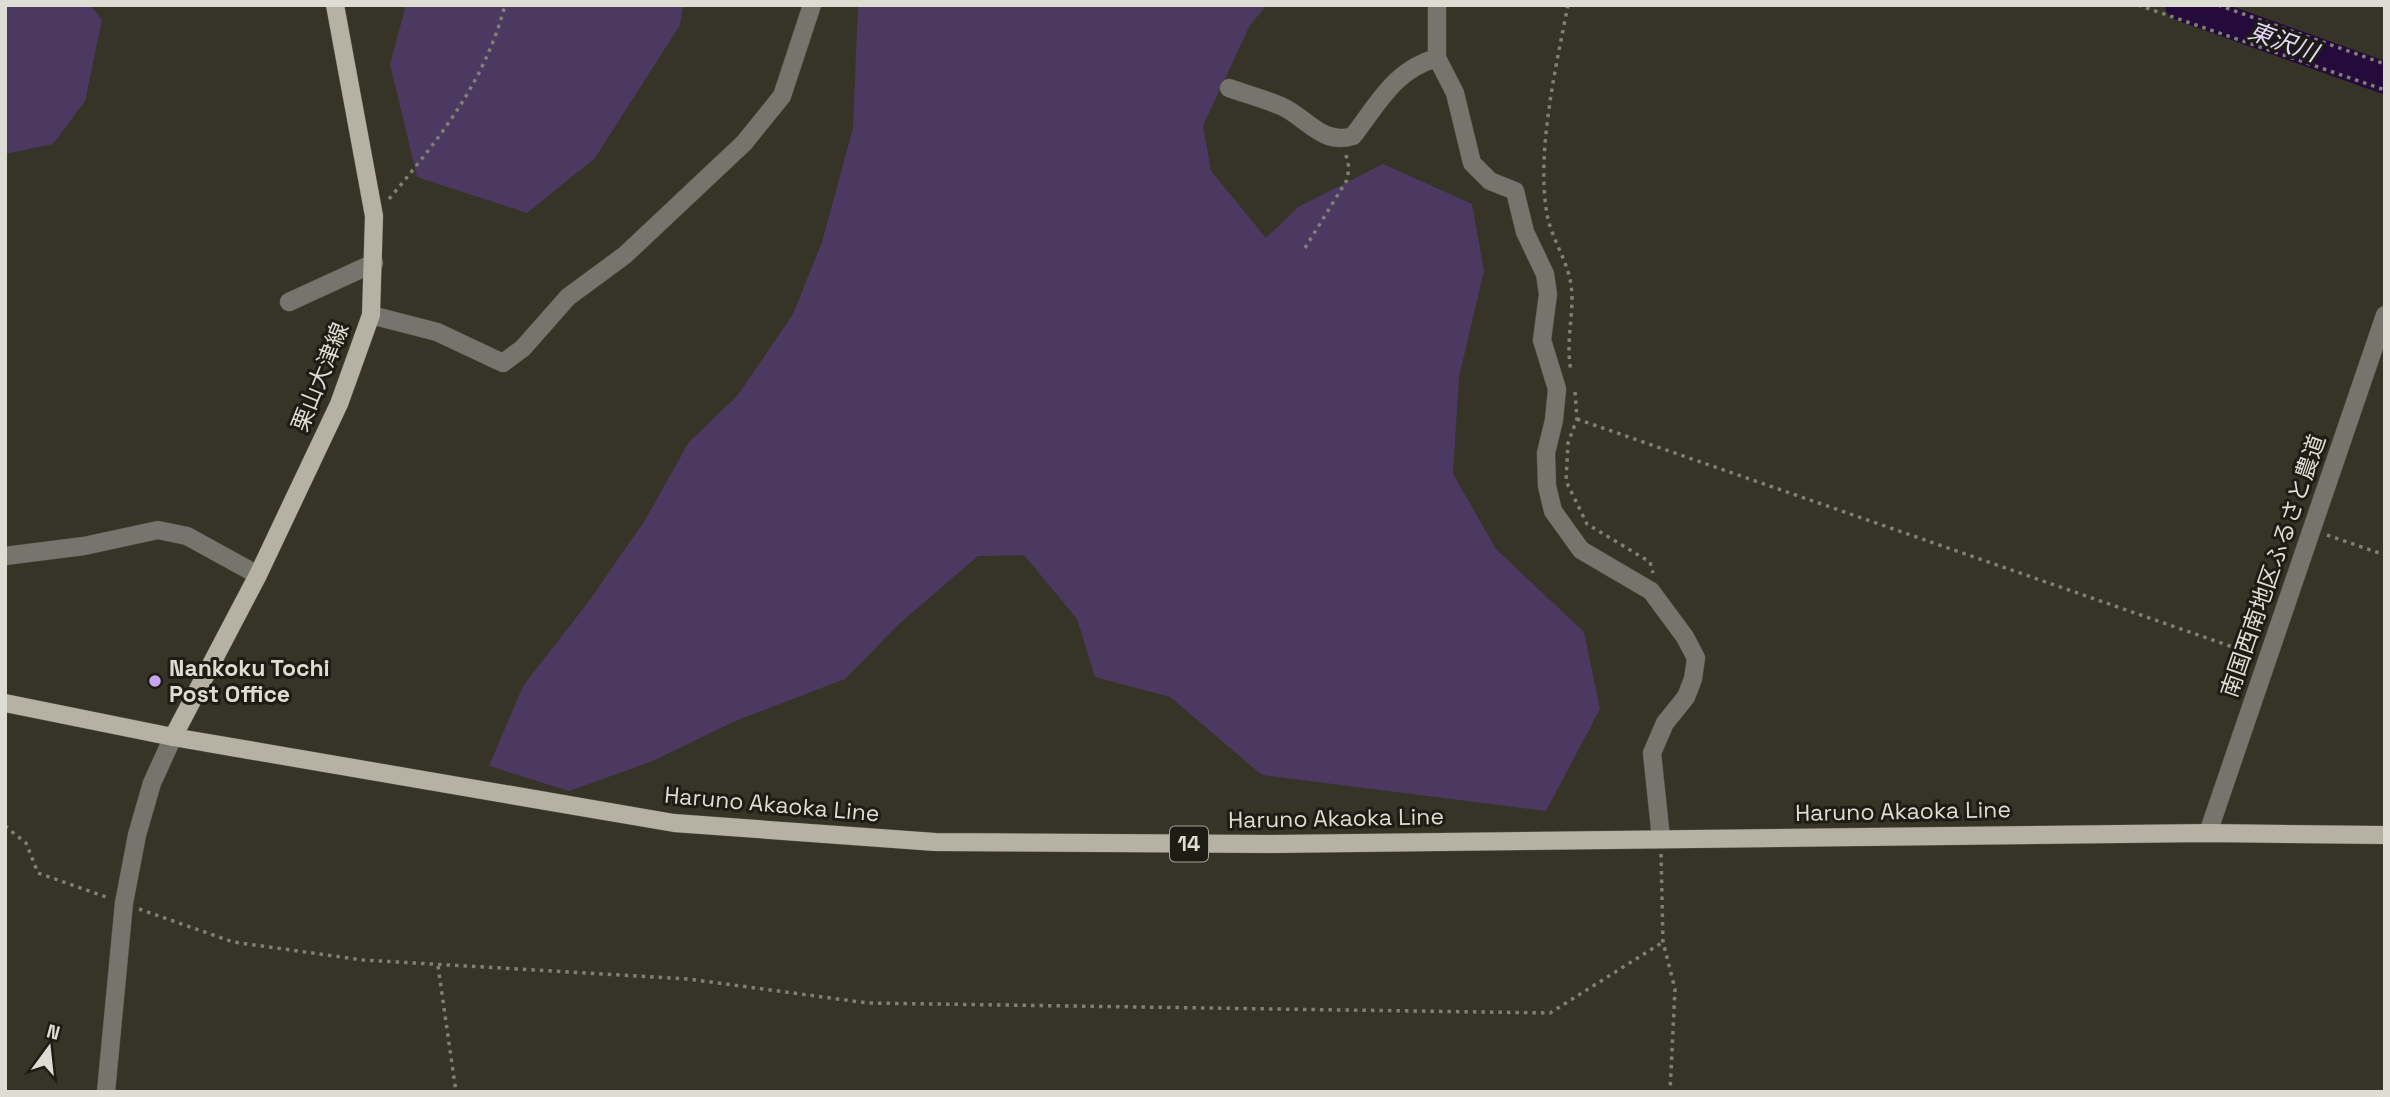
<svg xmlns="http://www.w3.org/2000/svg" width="2390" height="1097" viewBox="0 0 2390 1097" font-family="'Space Grotesk','Noto Sans JP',sans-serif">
	<rect width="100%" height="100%" fill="#363426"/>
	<g fill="#4b3961">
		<path d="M5 5H90L102 20 85 101 53 144 5 154Z"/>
		<path d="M406 5H683L680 25 595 158 527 213 417 177 390 64Z"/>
		<path d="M858 5H1267L1250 25 1203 126 1211 171 1266 238 1298 207 1383 164 1472 204 1484 271 1459 377 1453 474 1496 549 1584 632 1600 709 1546 811 1262 775 1170 697 1095 677 1077 619 1024 555 978 556 899 624 845 679 733 722 653 761 569 791 489 766 523 686 589 601 645 520 689 442 738 395 793 314 822 242 853 128Z"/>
	</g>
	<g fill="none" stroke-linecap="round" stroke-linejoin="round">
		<path stroke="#250b3c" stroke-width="32" d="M2181 5 2385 78"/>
		<g stroke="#545245" stroke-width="19">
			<g id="minor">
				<path d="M1437 5V58L1455 93 1472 163 1490 181 1515 191 1525 232 1545 274 1548 294 1542 340 1557 389 1554 420 1546 453 1547 486 1553 511 1581 550 1651 591 1685 637 1696 658 1693 679 1686 697 1665 723 1652 753 1661 838"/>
				<path d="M1229 88C1246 94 1264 99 1281 106 1305 116 1322 146 1353 136 1378 104 1395 69 1437 58"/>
				<path d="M289 302 374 263"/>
				<path d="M371 315 437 332 503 363 523 348 568 297 625 255 744 143 782 96 812 5"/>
				<path d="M5 556 84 546 158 530 187 536 258 575"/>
				<path d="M2208 833 2385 315"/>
				<path d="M106 1092 124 903 137 835 152 783 173 737"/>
			</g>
		</g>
		<g stroke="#545245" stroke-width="19">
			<g id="major">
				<path d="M5 703 173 737 674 823 935 842 1272 844 2208 833 2385 835"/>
				<path d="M173 737 258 575 339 404 371 315 374 216 335 5"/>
			</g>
		</g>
		<g stroke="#807f73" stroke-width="3.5" stroke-dasharray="3.5 5" stroke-linecap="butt">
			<path d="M1568 5C1556 66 1536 153 1547 214 1551 238 1568 261 1571 285 1575 313 1565 338 1571 371"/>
			<path d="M2138 5 2385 90"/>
			<path d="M2218 5 2385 64"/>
			<path d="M389 199C439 139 485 82 505 5"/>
			<path d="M1305 248 1347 180 1349 168 1346 155"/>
			<path d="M1575 392 1577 419 1568 443 1566 481 1587 524 1650 562 1653 573"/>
			<path d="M1577 419 2253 654"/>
			<path d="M2327 535 2385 555"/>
			<path d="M5 826 26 843 38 873 109 898"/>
			<path d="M1661 854 1663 942 1675 989 1670 1092"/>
			<path d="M139 909 233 942 363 960 688 979 868 1003 1550 1013 1663 942"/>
			<path d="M438 966 456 1092"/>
		</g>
		<use href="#minor" stroke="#75746d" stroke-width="18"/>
		<use href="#major" stroke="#b5b2a4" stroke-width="18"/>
	</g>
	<circle fill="#c6a6f0" stroke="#1d1c15" stroke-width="2.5" cx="155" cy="681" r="7"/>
	<g text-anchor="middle" stroke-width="6" stroke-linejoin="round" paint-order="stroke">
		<rect fill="#1d1c15" stroke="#a4a39b" stroke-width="2" x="1170" y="826.5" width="38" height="35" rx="5"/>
		<g font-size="21" font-weight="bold" fill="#deddd4">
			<text x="1189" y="851">14</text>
		</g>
		<g font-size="23" fill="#deddd4" stroke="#1d1c15">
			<text transform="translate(320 377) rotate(-68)" y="8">栗山大津線</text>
			<text transform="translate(2273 566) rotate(-71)" y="8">南国西南地区ふるさと農道</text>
			<text transform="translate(772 804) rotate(5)" y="8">Haruno Akaoka Line</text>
			<text transform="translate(1903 811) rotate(-1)" y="8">Haruno Akaoka Line</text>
			<text transform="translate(1336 818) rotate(-1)" y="8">Haruno Akaoka Line</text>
		</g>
		<g font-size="23" font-weight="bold" fill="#deddd4" stroke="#1d1c15" text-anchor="start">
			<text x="169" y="676">Nankoku Tochi<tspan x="169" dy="26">Post Office</tspan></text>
		</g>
		<g font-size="24" font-style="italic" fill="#e6d8fa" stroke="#1d1c15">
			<text transform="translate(2283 42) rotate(20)" y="8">東沢川</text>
		</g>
	</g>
	<rect width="2390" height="1097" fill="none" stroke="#deddd4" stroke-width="14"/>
	<g transform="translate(49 1048) rotate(15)" stroke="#1d1c15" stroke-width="5" paint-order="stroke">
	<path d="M0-5L12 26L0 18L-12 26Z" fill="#deddd4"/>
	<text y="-10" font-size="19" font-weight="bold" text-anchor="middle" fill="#deddd4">N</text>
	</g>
</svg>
